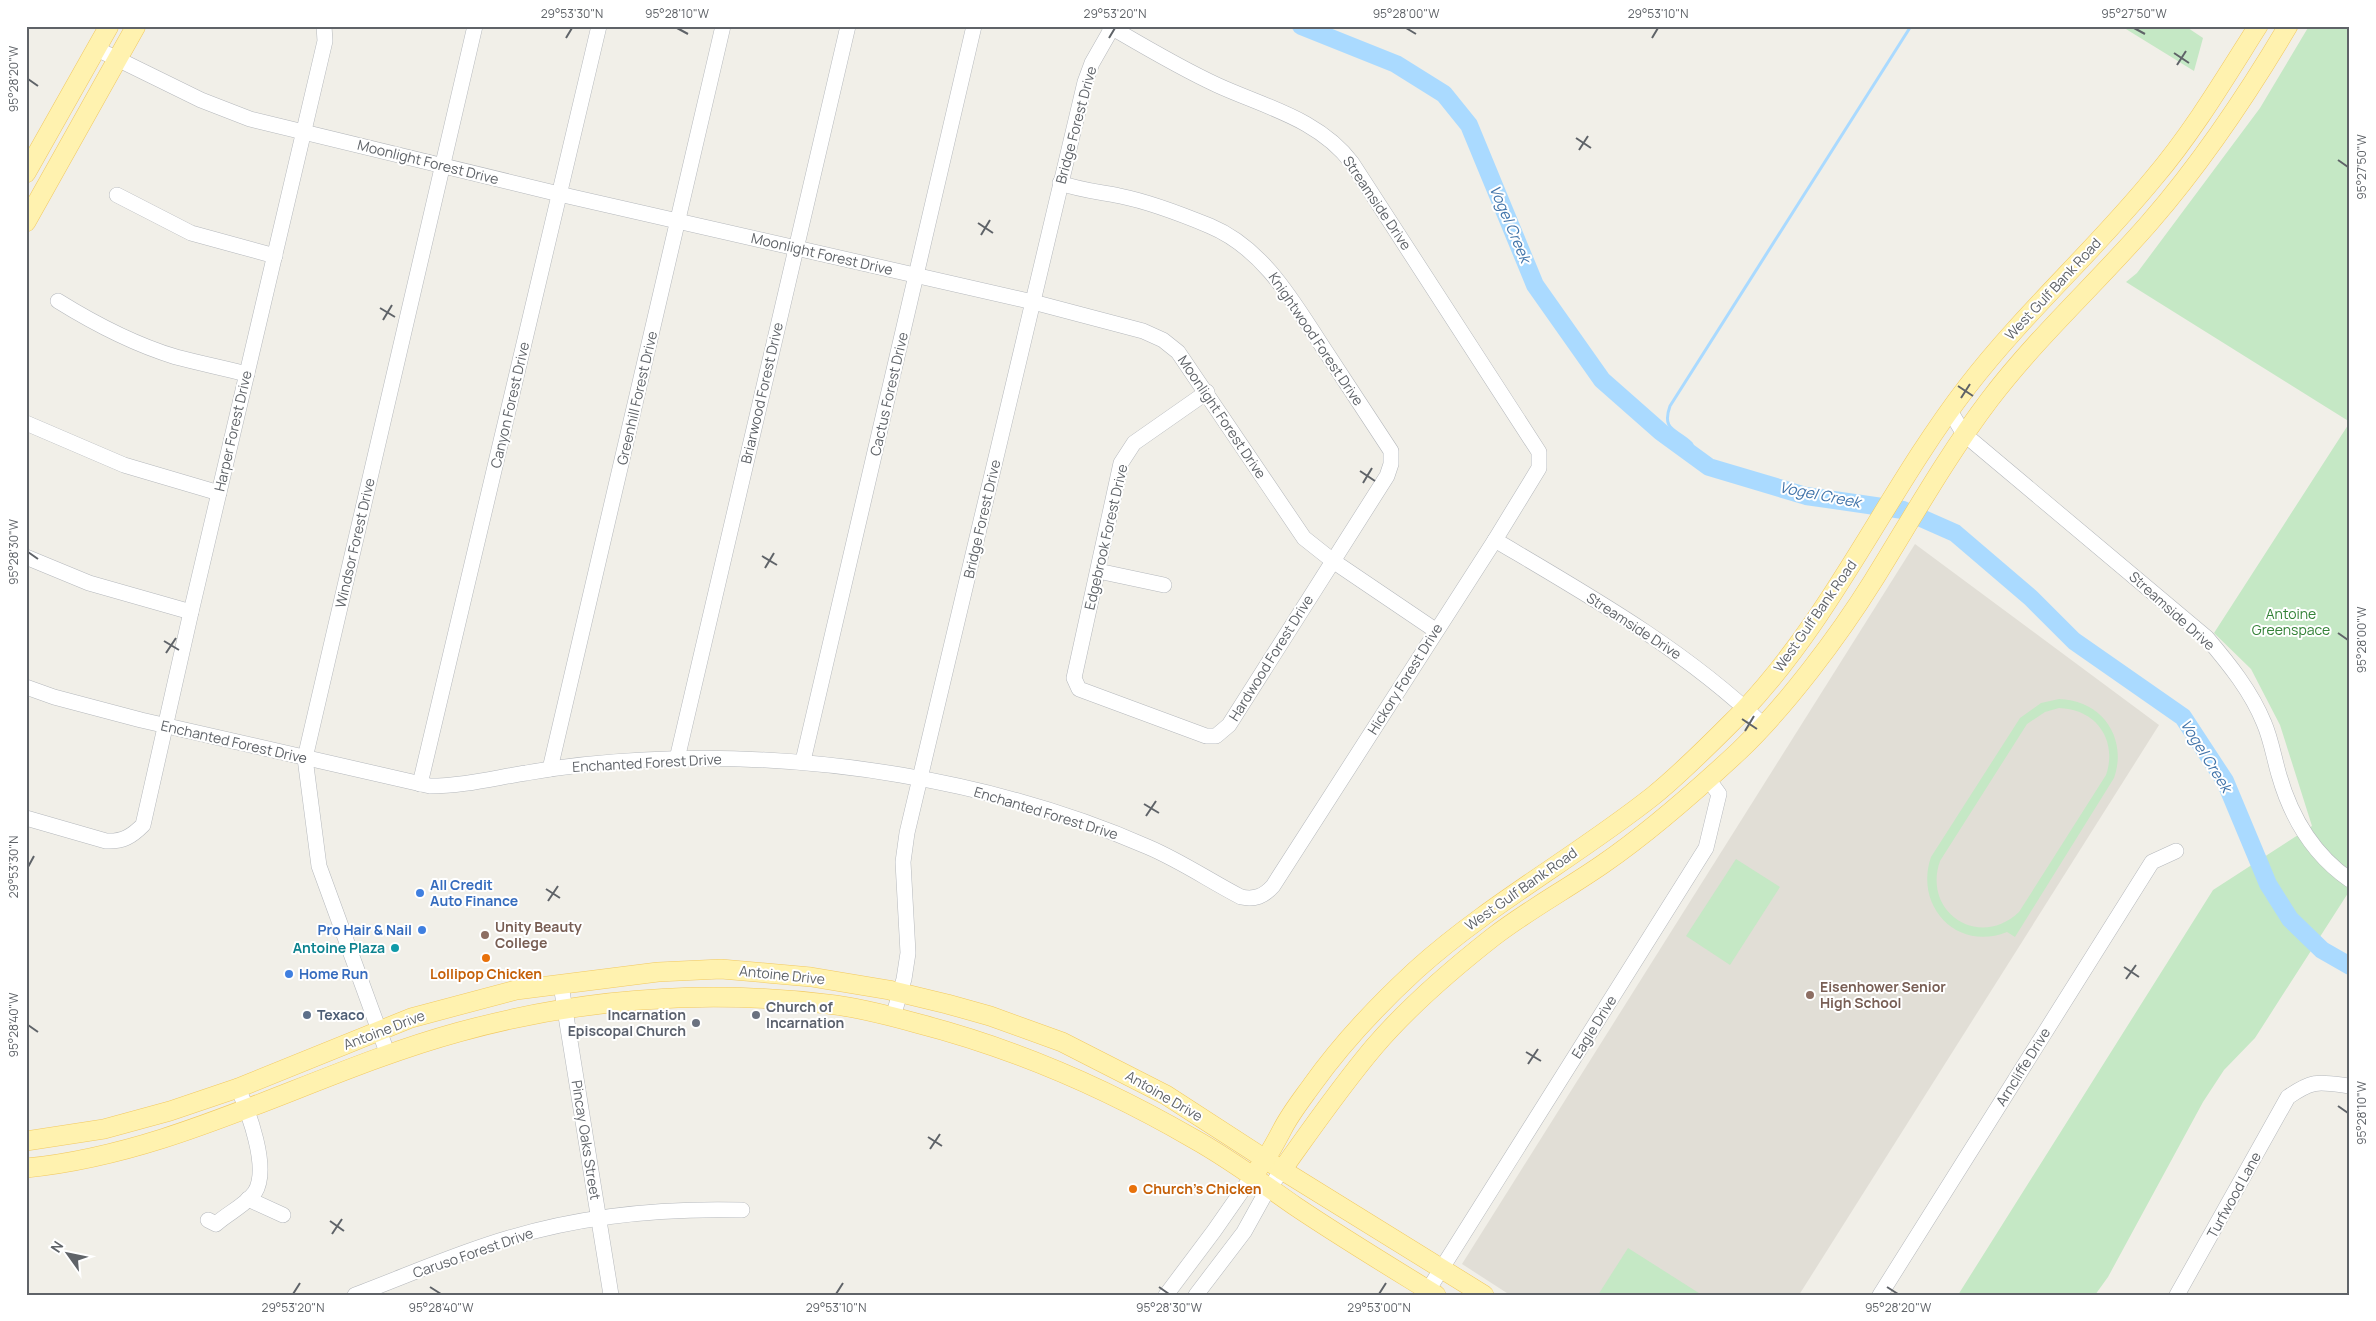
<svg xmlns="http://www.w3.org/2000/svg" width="2376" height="1321" viewBox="0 0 2376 1321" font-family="Manrope,sans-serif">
	<rect width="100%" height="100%" fill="#f1efe8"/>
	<path fill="#e1ded6" d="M1915 544 2159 725 1799 1295H1510L1462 1264Z"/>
	<g fill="#c5e8c5" fill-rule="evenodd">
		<path d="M2121 26H2185L2203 38 2194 71Z"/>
		<path d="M2309 26H2350V890L2255 1038 2224 1070 2203 1102 2108 1277 2095 1295H1958L2213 890 2312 826 2280 725 2251 669 2214 633 2350 422 2126 282 2137 273 2260 108Z"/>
		<path d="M2059 699C2102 700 2128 738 2114 778L2015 937 2007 932C1957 952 1914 906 1931 857L2020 718 2041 703ZM2059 708C2096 709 2118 740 2106 775L2019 912C1979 950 1922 912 1940 861L2027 724 2045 712Z"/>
		<path d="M1736 859 1780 887 1730 965 1686 936Z"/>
		<path d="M1628 1248 1702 1295H1598Z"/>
	</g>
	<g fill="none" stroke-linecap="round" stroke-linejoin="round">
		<path stroke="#aadaff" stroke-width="3" d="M1696 458C1695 453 1694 447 1691 443 1677 429 1661 431 1670 406L1911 26"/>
		<path stroke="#aadaff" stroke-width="18" d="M1301 26 1396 64 1444 94 1469 125 1535 285 1602 380 1661 432 1709 467 1806 496 1903 510 1955 533 2031 598 2074 641 2183 717 2225 781 2268 884 2290 919 2322 950 2350 966"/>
		<g stroke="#b5b8bc" stroke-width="16">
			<g id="minor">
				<path d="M97 49 201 100 250 119 559 194 1033 302 1143 331 1163 340 1178 352 1304 538 1333 561 1435 630"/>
				<path d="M1060 183C1080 190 1099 192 1120 196 1150 202 1181 214 1210 226 1265 249 1295 305 1326 352 1348 385 1369 418 1391 451V464L1387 476 1229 725 1216 736H1206L1079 689 1074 678 1121 463 1134 443 1207 392"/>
				<path d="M117 195 191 233 275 256"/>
				<path d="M58 301C95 324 133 344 176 357 199 363 223 368 247 374"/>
				<path d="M1950 411 1964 434 2207 638C2229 664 2251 691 2264 723 2271 739 2274 758 2279 775 2291 817 2314 855 2350 880"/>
				<path d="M26 423 124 465 219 493"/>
				<path d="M1495 540C1588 595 1684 649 1763 725"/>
				<path d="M26 557 89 583 191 612"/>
				<path d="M1098 571 1164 585"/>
				<path d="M26 687 54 697 141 720 430 786C463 786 494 778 526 773 565 766 604 762 643 760 810 751 995 780 1148 847 1181 861 1210 881 1241 897 1255 900 1264 896 1273 886L1495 540 1539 468V452L1352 163C1319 119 1265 107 1217 85 1180 68 1145 47 1109 26"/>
				<path d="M677 759 848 26"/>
				<path d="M803 761 974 26"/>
				<path d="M550 769 723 26"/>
				<path d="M420 784 599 26"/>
				<path d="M26 818 106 841C123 842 132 836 143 825L191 612 325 41 324 26"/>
				<path d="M561 985 611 1295"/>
				<path d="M893 1017 904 979 908 953 903 862 907 833 1085 82 1092 63 1112 28"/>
				<path d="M388 1055 319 866 305 758 475 26"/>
				<path d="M248 1199 283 1215"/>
				<path d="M208 1220 216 1224C228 1213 246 1205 255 1192 270 1168 248 1111 238 1088"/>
				<path d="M355 1295C406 1276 457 1253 509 1238 585 1215 662 1208 742 1210"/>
				<path d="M1166 1295 1214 1231 1253 1175"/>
				<path d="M1196 1295 1244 1232 1264 1196 1282 1170"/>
				<path d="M1425 1295 1706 848 1719 794 1708 779"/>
				<path d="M1880 1295 2152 862 2176 851"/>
				<path d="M2177 1295 2288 1097C2314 1079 2319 1082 2350 1086"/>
			</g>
		</g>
		<g stroke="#f2c960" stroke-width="20">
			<g id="major">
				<path d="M26 173 109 26"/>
				<path d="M26 222 136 26"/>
				<path d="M26 1141 104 1129 170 1111 238 1088 411 1018 516 990 658 972 721 969 811 977 889 990 947 1004 990 1016 1062 1042 1166 1095 1282 1170 1484 1295"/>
				<path d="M26 1168C179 1153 313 1072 459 1032 579 999 703 989 827 1004 856 1007 887 1015 916 1023 1014 1048 1106 1088 1194 1139 1230 1159 1262 1183 1295 1206 1341 1237 1389 1266 1436 1295"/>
				<path d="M1282 1170C1312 1128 1341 1086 1374 1047 1409 1006 1451 970 1493 937 1528 910 1567 889 1603 864 1651 831 1696 791 1739 751 1786 706 1838 637 1873 581 1911 520 1946 457 1990 399 2038 336 2098 282 2150 222 2202 162 2247 95 2288 26"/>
				<path d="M1253 1175C1266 1160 1273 1147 1282 1130 1290 1114 1302 1099 1312 1085 1342 1043 1378 1005 1416 970 1489 904 1576 857 1653 796 1685 770 1714 740 1743 711 1834 615 1887 491 1967 387 2024 313 2094 251 2153 179 2193 132 2225 78 2258 26"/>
			</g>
		</g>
		<use href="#minor" stroke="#fff" stroke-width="15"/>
		<use href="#major" stroke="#fff2af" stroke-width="19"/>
	</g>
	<path fill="none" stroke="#5f6368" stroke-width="2" d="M677 28 688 34M1406 28 1416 34M2134 28 2145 34M566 38 572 28M1109 38 1115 28M1652 38 1658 28M2174 53 2189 63M2177 65 2186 51M28 79 38 86M1576 138 1591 148M1579 150 1588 136M2338 160 2348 167M978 223 993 233M981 235 990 220M380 308 395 317M383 320 392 305M1958 386 1973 396M1961 398 1970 384M1360 471 1375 481M1363 483 1372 468M28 552 38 559M762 556 777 565M765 568 774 553M2338 633 2348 640M164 641 179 650M166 653 176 638M1742 719 1757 729M1745 731 1754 716M1144 804 1159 813M1146 816 1156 801M28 867 34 856M546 889 560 898M548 901 558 886M2124 967 2139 977M2126 979 2136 965M28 1025 38 1032M1526 1052 1541 1061M1528 1064 1538 1049M2338 1106 2348 1113M928 1137 942 1146M930 1149 940 1134M330 1221 344 1231M332 1234 342 1219M430 1287 441 1294M1159 1287 1169 1294M1887 1287 1898 1294M293 1294 300 1283M836 1294 843 1283M1379 1294 1386 1283"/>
	<g fill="#3f7fe0" stroke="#fff" stroke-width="2">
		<circle cx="420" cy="893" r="5"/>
		<circle cx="422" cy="930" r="5"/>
		<circle cx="289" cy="974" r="5"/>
	</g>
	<g fill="#8d6e63" stroke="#fff" stroke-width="2">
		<circle cx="485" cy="935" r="5"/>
		<circle cx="1810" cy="995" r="5"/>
	</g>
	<circle fill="#0f9aa8" stroke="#fff" stroke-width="2" cx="395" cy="948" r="5"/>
	<g fill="#e8710a" stroke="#fff" stroke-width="2">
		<circle cx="486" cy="958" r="5"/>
		<circle cx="1133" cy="1189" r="5"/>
	</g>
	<circle fill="#5c6f8a" stroke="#fff" stroke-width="2" cx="307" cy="1015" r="5"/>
	<g fill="#6b7280" stroke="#fff" stroke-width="2">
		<circle cx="756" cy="1015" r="5"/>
		<circle cx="696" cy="1023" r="5"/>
	</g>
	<g text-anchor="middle" stroke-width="4" stroke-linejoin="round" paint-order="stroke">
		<g font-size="14" fill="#5f6368" stroke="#fff">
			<text transform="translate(1076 125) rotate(-75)" y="5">Bridge Forest Drive</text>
			<text transform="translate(428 162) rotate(14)" y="5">Moonlight Forest Drive</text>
			<text transform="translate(1377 203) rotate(56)" y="5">Streamside Drive</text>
			<text transform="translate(822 254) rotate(13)" y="5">Moonlight Forest Drive</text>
			<text transform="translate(2053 289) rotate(-47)" y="5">West Gulf Bank Road</text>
			<text transform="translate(1316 339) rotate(56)" y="5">Knightwood Forest Drive</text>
			<text transform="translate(762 393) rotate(-77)" y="5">Briarwood Forest Drive</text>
			<text transform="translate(889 394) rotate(-77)" y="5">Cactus Forest Drive</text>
			<text transform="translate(637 398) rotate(-77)" y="5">Greenhill Forest Drive</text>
			<text transform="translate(510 405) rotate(-77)" y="5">Canyon Forest Drive</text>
			<text transform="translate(1222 417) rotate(56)" y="5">Moonlight Forest Drive</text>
			<text transform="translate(233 431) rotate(-77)" y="5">Harper Forest Drive</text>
			<text transform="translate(982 519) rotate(-77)" y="5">Bridge Forest Drive</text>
			<text transform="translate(1106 537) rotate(-77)" y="5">Edgebrook Forest Drive</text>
			<text transform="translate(355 543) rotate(-77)" y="5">Windsor Forest Drive</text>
			<text transform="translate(2172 611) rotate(42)" y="5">Streamside Drive</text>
			<text transform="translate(1815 616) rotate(-55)" y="5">West Gulf Bank Road</text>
			<text transform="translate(1634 626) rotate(33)" y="5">Streamside Drive</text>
			<text transform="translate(1271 658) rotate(-58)" y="5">Hardwood Forest Drive</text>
			<text transform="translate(1405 679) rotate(-58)" y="5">Hickory Forest Drive</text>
			<text transform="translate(234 742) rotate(13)" y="5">Enchanted Forest Drive</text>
			<text transform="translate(647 763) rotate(-3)" y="5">Enchanted Forest Drive</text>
			<text transform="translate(1046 813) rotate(17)" y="5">Enchanted Forest Drive</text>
			<text transform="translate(1521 889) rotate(-35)" y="5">West Gulf Bank Road</text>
			<text transform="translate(782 975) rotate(6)" y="5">Antoine Drive</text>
			<text transform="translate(1594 1027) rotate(-58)" y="5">Eagle Drive</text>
			<text transform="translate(384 1030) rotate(-21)" y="5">Antoine Drive</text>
			<text transform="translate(2023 1067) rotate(-58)" y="5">Arncliffe Drive</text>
			<text transform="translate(1164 1096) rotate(30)" y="5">Antoine Drive</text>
			<text transform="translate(586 1140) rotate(81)" y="5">Pincay Oaks Street</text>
			<text transform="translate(2234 1195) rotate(-61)" y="5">Turfwood Lane</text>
			<text transform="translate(473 1253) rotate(-19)" y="5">Caruso Forest Drive</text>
		</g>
		<g font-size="14" fill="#348238" stroke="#fff">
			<text x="2291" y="619">Antoine<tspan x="2291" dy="16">Greenspace</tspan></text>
		</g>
		<g font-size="14" font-weight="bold" fill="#366cbe" stroke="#fff" text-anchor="start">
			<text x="430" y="890">All Credit<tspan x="430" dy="16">Auto Finance</tspan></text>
			<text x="412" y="935" text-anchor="end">Pro Hair &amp; Nail</text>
			<text x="299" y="979">Home Run</text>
		</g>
		<g font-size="14" font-weight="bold" fill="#785e54" stroke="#fff" text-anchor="start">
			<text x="495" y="932">Unity Beauty<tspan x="495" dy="16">College</tspan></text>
			<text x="1820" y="992">Eisenhower Senior<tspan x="1820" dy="16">High School</tspan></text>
		</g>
		<g font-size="14" font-weight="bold" fill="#0d838f" stroke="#fff" text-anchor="end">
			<text x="385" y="953">Antoine Plaza</text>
		</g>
		<g font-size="14" font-weight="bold" fill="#c56008" stroke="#fff">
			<text x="486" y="979">Lollipop Chicken</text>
			<text x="1143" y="1194" text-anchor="start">Church's Chicken</text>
		</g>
		<g font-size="14" font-weight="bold" fill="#5b616d" stroke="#fff" text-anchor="start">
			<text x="766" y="1012">Church of<tspan x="766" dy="16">Incarnation</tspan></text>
			<text x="686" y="1020" text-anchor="end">Incarnation<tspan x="686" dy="16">Episcopal Church</tspan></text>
		</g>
		<g font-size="14" font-weight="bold" fill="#4e5e75" stroke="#fff" text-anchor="start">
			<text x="317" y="1020">Texaco</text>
		</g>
		<g font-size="15" font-style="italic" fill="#4174aa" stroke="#fff">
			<text transform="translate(1510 224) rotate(67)" y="5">Vogel Creek</text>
			<text transform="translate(1820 495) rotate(11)" y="5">Vogel Creek</text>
			<text transform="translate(2206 756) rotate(58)" y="5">Vogel Creek</text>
		</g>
	</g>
	<rect width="2376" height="1321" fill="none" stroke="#ffffff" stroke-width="55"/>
	<g transform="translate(68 1254) rotate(303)" stroke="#ffffff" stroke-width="4" paint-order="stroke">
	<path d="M0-4L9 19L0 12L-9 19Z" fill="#5f6368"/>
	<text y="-8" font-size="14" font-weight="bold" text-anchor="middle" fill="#5f6368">N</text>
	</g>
	<rect x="28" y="28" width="2320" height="1266" fill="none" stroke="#5f6368" stroke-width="2"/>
	<g font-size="12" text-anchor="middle" fill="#5f6368">
		<text x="572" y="18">29°53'30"N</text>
		<text x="677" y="18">95°28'10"W</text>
		<text x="1115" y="18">29°53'20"N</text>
		<text x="1406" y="18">95°28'00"W</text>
		<text x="1658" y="18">29°53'10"N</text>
		<text x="2134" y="18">95°27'50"W</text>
		<text transform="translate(14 79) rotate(-90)" y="4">95°28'20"W</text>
		<text transform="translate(2362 167) rotate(-90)" y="4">95°27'50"W</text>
		<text transform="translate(14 552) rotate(-90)" y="4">95°28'30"W</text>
		<text transform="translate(2362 640) rotate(-90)" y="4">95°28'00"W</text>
		<text transform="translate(14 867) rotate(-90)" y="4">29°53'30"N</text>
		<text transform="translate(14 1025) rotate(-90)" y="4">95°28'40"W</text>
		<text transform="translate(2362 1113) rotate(-90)" y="4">95°28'10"W</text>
		<text x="293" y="1312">29°53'20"N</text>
		<text x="441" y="1312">95°28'40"W</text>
		<text x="836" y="1312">29°53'10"N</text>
		<text x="1169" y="1312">95°28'30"W</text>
		<text x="1379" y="1312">29°53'00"N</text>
		<text x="1898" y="1312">95°28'20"W</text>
	</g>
</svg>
